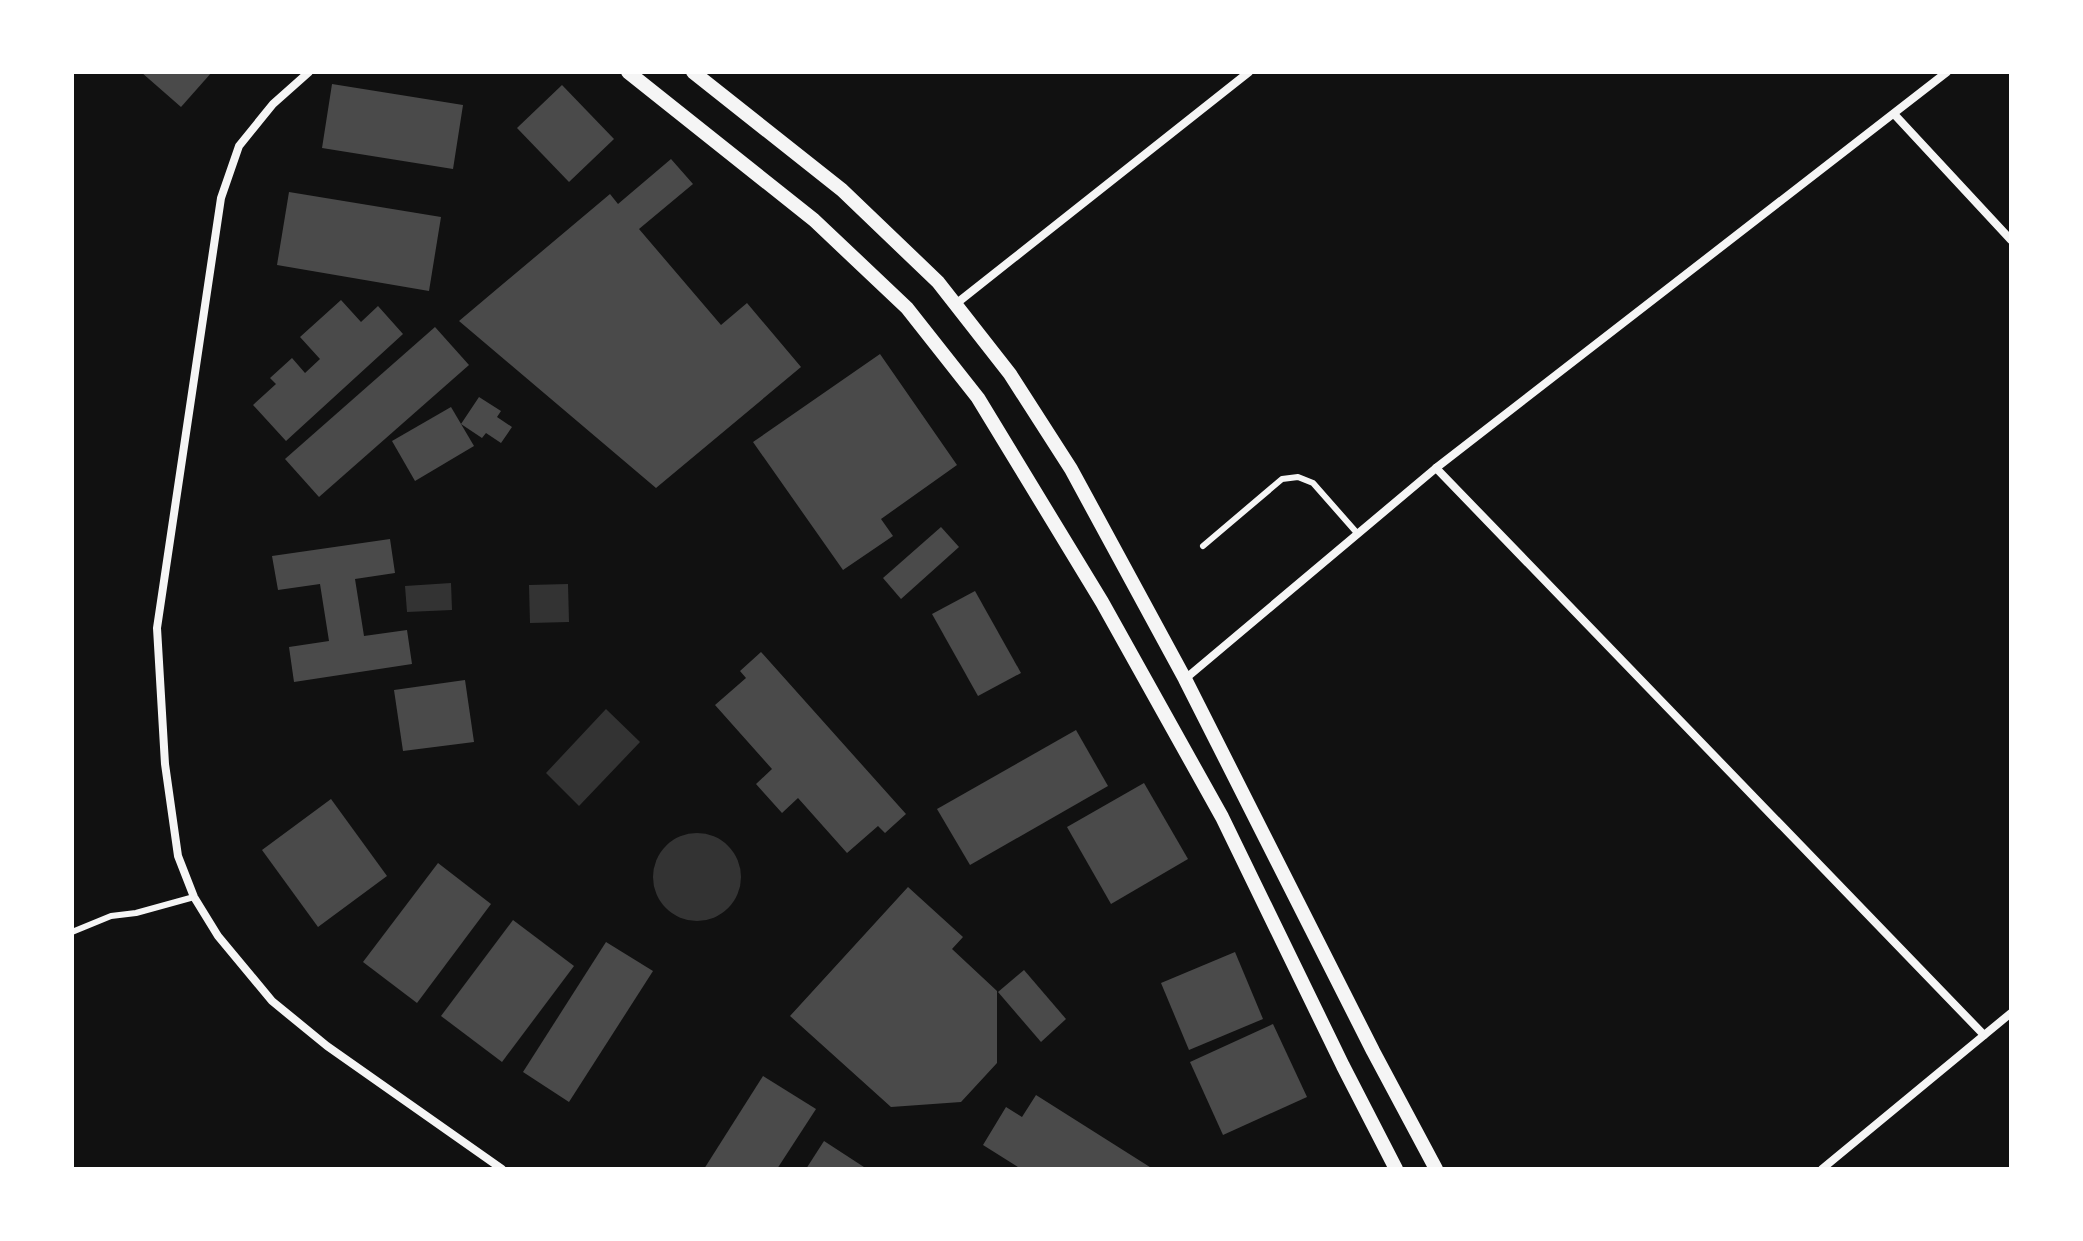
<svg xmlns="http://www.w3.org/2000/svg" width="2083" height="1241" viewBox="0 0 2083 1241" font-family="'Open Sans',sans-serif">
	<rect width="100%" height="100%" fill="#111"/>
	<g fill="#333">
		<path d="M451 583 452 610 407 612 405 586Z"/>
		<path d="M568 584 569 622 530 623 529 585Z"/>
		<path d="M606 709 640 742 579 806 546 773Z"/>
		<circle cx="697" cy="877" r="44"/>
	</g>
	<g fill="#4a4a4a">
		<path d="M141 72H212L181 107Z"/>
		<path d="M332 84 463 105 453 169 322 148Z"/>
		<path d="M562 85 614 139 569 182 517 128Z"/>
		<path d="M671 159 693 184 639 229 721 325 747 303 801 367 656 488 459 321 610 194 618 204Z"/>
		<path d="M289 192 441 217 429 291 277 265Z"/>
		<path d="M341 300 361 322 378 306 403 334 286 441 253 405 276 384 270 378 292 358 305 373 320 359 300 337Z"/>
		<path d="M435 327 469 365 319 497 285 459Z"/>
		<path d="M880 354 957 465 881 519 893 536 843 570 753 442Z"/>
		<path d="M479 397 501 411 497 417 512 427 501 443 486 433 482 438 461 424Z"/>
		<path d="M451 407 474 446 415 481 392 441Z"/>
		<path d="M941 527 959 547 901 599 883 578Z"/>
		<path d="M390 539 395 573 355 579 364 636 407 630 412 664 294 682 289 647 329 641 320 584 278 590 272 556Z"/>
		<path d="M975 591 1021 673 978 696 932 614Z"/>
		<path d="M761 652 906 814 885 833 878 826 847 853 798 798 782 813 756 784 772 769 715 705 746 678 740 671Z"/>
		<path d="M465 680 474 742 403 751 394 690Z"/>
		<path d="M1076 730 1108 786 970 865 937 809Z"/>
		<path d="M1144 783 1188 859 1111 904 1067 827Z"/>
		<path d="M331 799 387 876 318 927 262 850Z"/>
		<path d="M438 863 491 904 417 1003 363 962Z"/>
		<path d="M908 887 963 937 952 949 997 991V1063L961 1102 891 1107 790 1016Z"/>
		<path d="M513 920 574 966 502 1062 441 1016Z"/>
		<path d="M606 942 653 971 569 1102 523 1072Z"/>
		<path d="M1235 952 1263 1019 1189 1050 1161 983Z"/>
		<path d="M1024 970 1066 1019 1041 1042 998 992Z"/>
		<path d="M1273 1024 1307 1097 1223 1135 1190 1062Z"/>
		<path d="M763 1076 816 1109 777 1169H704Z"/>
		<path d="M1036 1095 1153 1169H1021L983 1145 1006 1107 1022 1117Z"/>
		<path d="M824 1141 867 1169H806Z"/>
	</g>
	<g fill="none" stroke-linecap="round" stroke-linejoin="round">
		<g stroke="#f5f5f5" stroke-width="6">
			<path d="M1203 546 1282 479 1298 477 1313 483 1357 533"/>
			<path d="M72 932 111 916 136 913 194 897"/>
		</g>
		<g stroke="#f5f5f5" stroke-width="8">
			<path d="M309 72 273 104 239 146 221 198 157 628 165 764 178 856 194 897 218 936 272 1001 327 1046 502 1169"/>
			<path d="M1894 114 2011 240"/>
			<path d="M957 303 1249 72"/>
			<path d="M1436 468 1984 1035"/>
			<path d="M1185 679 1436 468 1947 72"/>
			<path d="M1822 1169 2011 1013"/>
		</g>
		<g stroke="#f5f5f5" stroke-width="14">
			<path d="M628 72 814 220 907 308 978 398 1102 602 1222 817 1343 1066 1396 1169"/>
			<path d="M693 72 842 190 938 282 1010 374 1071 469 1185 679 1373 1051 1436 1169"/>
		</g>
	</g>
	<rect width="2083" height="1241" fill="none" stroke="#ffffff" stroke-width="148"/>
</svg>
